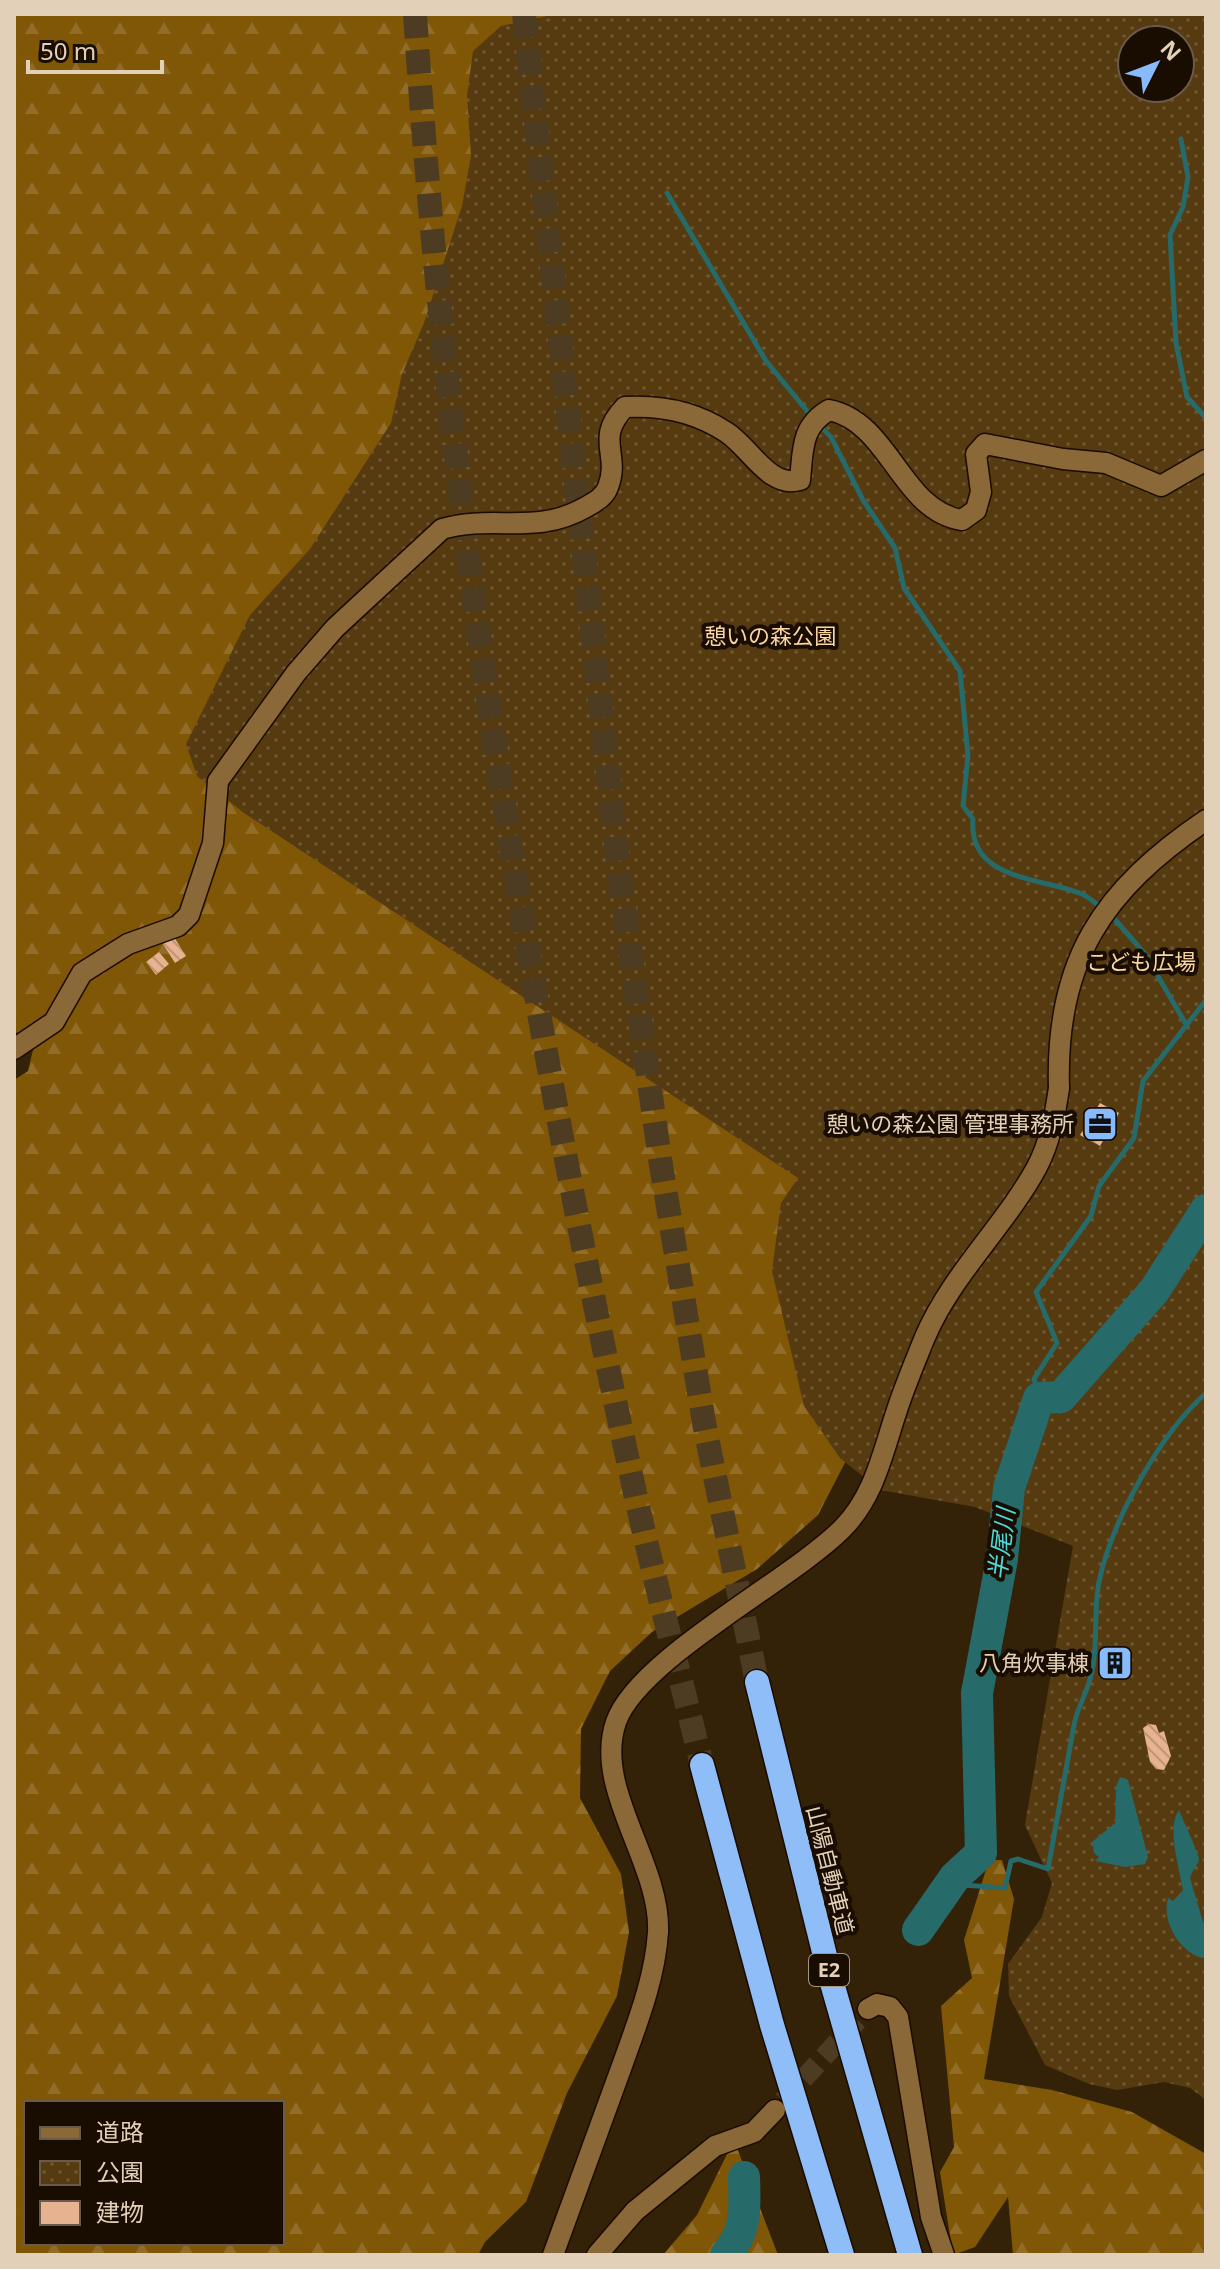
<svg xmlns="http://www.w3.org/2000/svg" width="1220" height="2269" viewBox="0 0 1220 2269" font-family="'Noto Sans','Noto Sans JP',sans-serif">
	<defs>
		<pattern id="forest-firs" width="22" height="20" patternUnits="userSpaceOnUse" patternTransform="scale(2)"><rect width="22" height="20" fill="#805607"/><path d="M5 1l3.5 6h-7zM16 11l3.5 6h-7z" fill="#926d29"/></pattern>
		<pattern id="park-dots" width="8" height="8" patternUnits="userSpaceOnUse" patternTransform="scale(2)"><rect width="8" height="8" fill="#563b10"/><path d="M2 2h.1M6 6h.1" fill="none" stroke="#6e5631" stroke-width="1.8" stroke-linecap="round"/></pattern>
		<pattern id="building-back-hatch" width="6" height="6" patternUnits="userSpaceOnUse" patternTransform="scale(2)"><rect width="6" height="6" fill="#e7b28f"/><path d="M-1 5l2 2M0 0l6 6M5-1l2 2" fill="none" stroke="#be9579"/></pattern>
	</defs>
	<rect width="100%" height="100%" fill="#332208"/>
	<g fill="url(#forest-firs)" fill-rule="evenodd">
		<path d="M14 14H1206V560L851 1451 818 1515 757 1569 652 1632 610 1671 581 1729 580 1798 621 1874 629 1932 617 1996 567 2093 526 2202 485 2242 478 2255H14V1080L28 1071 33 1050 31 1031 14 1033ZM1132 40H1180V88H1132ZM26 2103H282V2243H26Z"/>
		<path d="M989 1860H1002L1014 1899 984 2079 1052 2090 1132 2112 1206 2154V2255H1013L1008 2197 975 2247 953 2255 940 2172 954 2147 941 2006 972 1978 964 1940Z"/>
		<path d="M734 2140 778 2255H663L697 2215Z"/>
	</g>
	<path fill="url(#park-dots)" fill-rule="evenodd" d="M556 14H1206V2100L1190 2088 1164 2082 1117 2090 1089 2084 1045 2065 1009 1996 1008 1964 1042 1917 1052 1883 1025 1825 1073 1546 975 1507 880 1490 840 1458 804 1406 772 1271 781 1203 798 1178 244 813 197 776 186 744 250 615 310 549 391 423 402 374 424 323 462 206 471 156 467 96 473 51 501 26ZM1132 40H1180V88H1132Z"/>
	<g fill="#266a6a">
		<path d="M1120 1777 1128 1780 1148 1857 1145 1864 1125 1867 1095 1861 1099 1857 1094 1853 1092 1842 1115 1823 1116 1787Z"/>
		<path d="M1179 1810C1182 1818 1200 1856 1199 1860 1197 1866 1192 1871 1190 1878L1206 1932V1954L1202 1958C1179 1952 1161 1920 1168 1898L1173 1901 1183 1890C1180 1870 1166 1827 1179 1810Z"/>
	</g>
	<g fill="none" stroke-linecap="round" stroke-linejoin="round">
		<g stroke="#266a6a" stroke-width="5">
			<path d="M1181 139 1188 177 1183 207 1170 235 1176 343 1187 397 1206 418"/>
			<path d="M667 193 766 361 812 417"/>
			<path d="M818 424 831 437 863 500 895 548 904 588 960 671 968 755 963 806 973 819C968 881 1041 877 1082 894 1089 897 1096 904 1103 909"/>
			<path d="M1111 915 1145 954 1187 1026"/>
			<path d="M1039 1398 1034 1379 1057 1343 1036 1292 1091 1216 1099 1186 1134 1138 1143 1081 1206 1000"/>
			<path d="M944 1893 963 1885 1005 1888 1011 1861 1018 1859 1048 1869 1074 1725C1077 1708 1086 1695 1090 1679 1099 1648 1093 1612 1099 1582 1112 1520 1160 1434 1206 1393"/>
		</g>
		<g stroke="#266a6a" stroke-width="32">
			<path d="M918 1930 955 1877 981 1853 977 1693 1002 1559 1009 1488 1039 1398 1061 1397 1154 1291 1206 1210"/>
			<path d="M726 2255C747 2231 745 2208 744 2177"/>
		</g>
	</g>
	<g fill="url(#building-back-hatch)">
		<path d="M174 937 186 956 175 963 163 944Z"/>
		<path d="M159 952 169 964 156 975 146 962Z"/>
		<path d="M1100 1103 1119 1113 1100 1146 1080 1135Z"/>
		<circle cx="1115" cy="1666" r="14"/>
		<path d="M1149 1724 1156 1725 1159 1733 1164 1731 1171 1756 1164 1770 1156 1769 1150 1762 1143 1728Z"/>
	</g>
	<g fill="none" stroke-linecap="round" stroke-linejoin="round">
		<path stroke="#4d3c22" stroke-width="20" stroke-dasharray="20 10" stroke-linecap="butt" d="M783 2101 868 2009"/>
		<g stroke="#4d3c22" stroke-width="24" stroke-dasharray="24 12" stroke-linecap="butt">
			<path d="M415 14C447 503 525 992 630 1470 651 1569 678 1667 702 1765"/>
			<path d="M524 14 620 880 660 1159 705 1428 757 1682"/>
		</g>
		<g stroke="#1b0b00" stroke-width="23">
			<g id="minor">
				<path d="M14 1049 54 1022 82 973 128 944 178 926 189 915 213 843 218 781 296 673 335 628 442 529C494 514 536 536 586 507 594 503 605 496 608 487 621 454 594 439 625 407 661 405 696 412 726 432 750 447 769 489 800 480 803 450 801 426 829 410 890 422 901 511 962 520L976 510 981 492 976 454 985 444 1063 459 1106 463 1161 486 1206 460"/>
				<path d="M1059 1088C1055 960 1103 890 1206 820"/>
				<path d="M868 2009 877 2004 890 2007 898 2017 931 2217 944 2255"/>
				<path d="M597 2255 635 2211 715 2146 754 2132 775 2110"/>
			</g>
		</g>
		<g stroke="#1b0b00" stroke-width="23">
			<path id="tertiary" d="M553 2255C576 2191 600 2127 623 2063 638 2021 655 1978 658 1932 661 1863 593 1789 616 1722 638 1659 790 1581 842 1529 874 1497 882 1455 896 1413 904 1388 915 1362 925 1337 952 1274 1005 1226 1037 1167 1050 1142 1055 1115 1059 1088"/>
		</g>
		<g stroke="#1b0b00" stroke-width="27">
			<g id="motorway">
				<path d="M757 1682 830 1976 910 2255"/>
				<path d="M702 1765 772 2025 842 2255"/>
			</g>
		</g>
		<use href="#minor" stroke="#8a6838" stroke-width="20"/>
		<use href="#tertiary" stroke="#8a6838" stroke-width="20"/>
		<use href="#motorway" stroke="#8ebdf8" stroke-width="24"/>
	</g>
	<defs>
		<g id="office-square" transform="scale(1.8)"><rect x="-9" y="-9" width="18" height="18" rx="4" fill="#88bbfc" stroke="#190c00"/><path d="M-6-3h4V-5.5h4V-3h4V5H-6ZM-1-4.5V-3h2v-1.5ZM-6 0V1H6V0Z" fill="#111"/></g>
		<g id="building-square" transform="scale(1.8)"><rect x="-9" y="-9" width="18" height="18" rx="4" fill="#88bbfc" stroke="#190c00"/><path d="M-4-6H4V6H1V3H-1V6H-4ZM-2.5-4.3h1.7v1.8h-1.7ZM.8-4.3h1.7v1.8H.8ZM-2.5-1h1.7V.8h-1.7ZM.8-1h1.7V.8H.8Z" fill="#111"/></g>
	</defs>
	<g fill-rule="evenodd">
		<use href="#office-square" x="1100" y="1124"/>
		<use href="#building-square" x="1115" y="1663"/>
	</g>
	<g text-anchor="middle" stroke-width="8" stroke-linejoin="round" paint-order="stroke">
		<rect fill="#190c00" stroke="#a69581" stroke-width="2" x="809" y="1954" width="40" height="32" rx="6"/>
		<g font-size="20" font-weight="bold" fill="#e3d0b8">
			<text x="829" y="1977">E2</text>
		</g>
		<g font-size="22" fill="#fbd5a2" stroke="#190c00">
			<text x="770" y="644">憩いの森公園</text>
			<text x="1141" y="970">こども広場</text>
		</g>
		<g font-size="22" fill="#e3d0b8" stroke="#190c00" text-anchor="end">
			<text x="1074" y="1132">憩いの森公園 管理事務所</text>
			<text x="1089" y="1671">八角炊事棟</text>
		</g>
		<g font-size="22" fill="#e3d0b8" stroke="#190c00">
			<text transform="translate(830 1870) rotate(76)" y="8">山陽自動車道</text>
		</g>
		<g font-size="24" font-style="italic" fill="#4edada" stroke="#190c00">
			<text transform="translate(1002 1544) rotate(-83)" y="8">半尾川</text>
		</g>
	</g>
	<rect width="1220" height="2269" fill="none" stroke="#e3d0b8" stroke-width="32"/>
	<rect x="24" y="2101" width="260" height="144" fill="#190c00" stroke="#6a5a4a" stroke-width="2"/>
	<rect x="40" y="2127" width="40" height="12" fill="#8a6838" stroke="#6a5a4a" stroke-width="2"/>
	<text x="96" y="2141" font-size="24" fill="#e3d0b8">道路</text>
	<rect x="40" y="2161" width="40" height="24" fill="url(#park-dots)" stroke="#6a5a4a" stroke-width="2"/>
	<text x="96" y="2181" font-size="24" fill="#e3d0b8">公園</text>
	<rect x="40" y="2201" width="40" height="24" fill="#e7b28f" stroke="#6a5a4a" stroke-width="2"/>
	<text x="96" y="2221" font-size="24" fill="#e3d0b8">建物</text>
	<g transform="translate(1156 64) rotate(48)"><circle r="38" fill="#190c00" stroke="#6a5a4a" stroke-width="2"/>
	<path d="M0-6L14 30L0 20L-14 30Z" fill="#88bbfc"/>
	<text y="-12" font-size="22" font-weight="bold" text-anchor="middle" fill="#e3d0b8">N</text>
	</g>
	<path d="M28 60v12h134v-12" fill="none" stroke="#e3d0b8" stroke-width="4"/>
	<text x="40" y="60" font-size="24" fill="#e3d0b8" stroke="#190c00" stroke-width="6" paint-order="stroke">50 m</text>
</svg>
